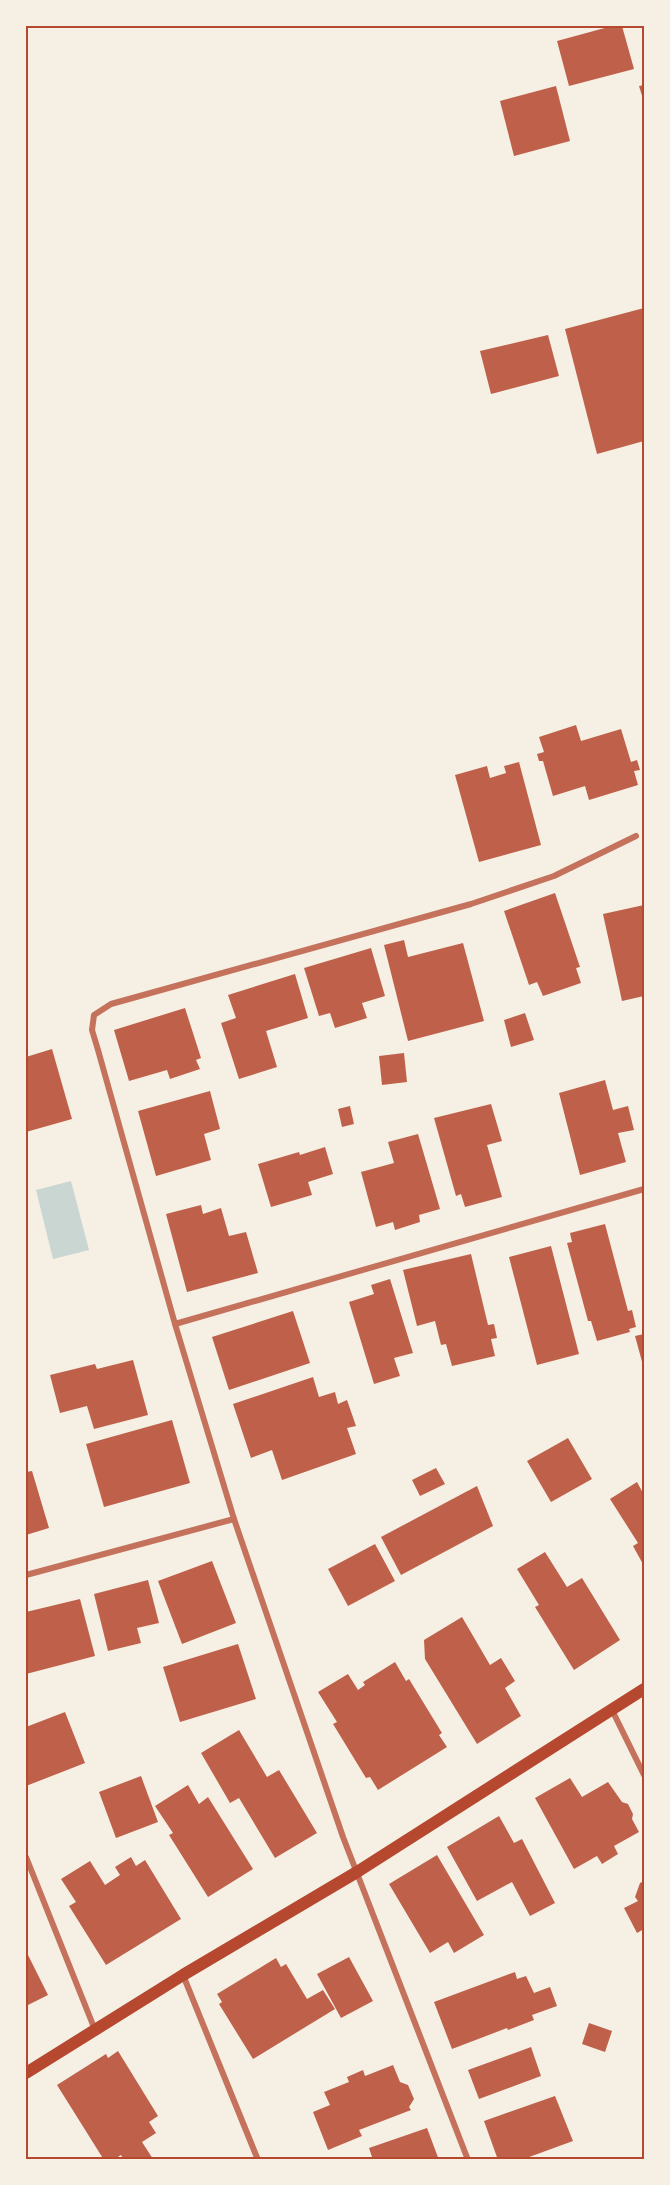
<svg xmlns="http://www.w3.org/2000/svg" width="670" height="2185" viewBox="0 0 670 2185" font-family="Overpass,sans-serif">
	<rect width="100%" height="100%" fill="#f6efe4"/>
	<path fill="#c9d6d2" d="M71 1181 89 1250 53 1259 36 1190Z"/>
	<g fill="#bf614a">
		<path d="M612 26H622L634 69 569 86 557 41Z"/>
		<path d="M644 85V102L639 86Z"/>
		<path d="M556 86 570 141 514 156 500 101Z"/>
		<path d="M644 308V441L597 454 565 329Z"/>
		<path d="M548 335 559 376 491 394 480 351Z"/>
		<path d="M576 725 581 741 621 729 631 762 637 760 640 770 634 771 638 785 589 800 585 786 553 796 543 761H539L537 754 544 752 539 737Z"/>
		<path d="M519 762 541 845 479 862 455 775 487 766 490 778 506 773 504 766Z"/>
		<path d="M555 893 580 967 576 968 581 983 543 996 537 982 529 985 504 911Z"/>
		<path d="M644 905V996L622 1001 603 914Z"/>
		<path d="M404 940 408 957 463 943 484 1021 408 1041 384 945Z"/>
		<path d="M371 948 385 996 362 1003 367 1018 335 1028 330 1013 319 1016 304 968Z"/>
		<path d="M295 974 308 1018 266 1031 277 1067 239 1079 221 1023 236 1018 228 995Z"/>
		<path d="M185 1008 201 1058 196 1060 200 1069 170 1079 167 1070 129 1081 114 1030Z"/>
		<path d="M525 1013 534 1040 511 1047 504 1020Z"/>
		<path d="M52 1049 72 1119 26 1132V1057Z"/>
		<path d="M404 1053 407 1082 382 1085 379 1056Z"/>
		<path d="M605 1080 613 1110 628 1106 634 1130 618 1133 626 1162 580 1175 559 1093Z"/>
		<path d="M210 1091 220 1129 204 1134 211 1160 156 1176 138 1111Z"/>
		<path d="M491 1104 502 1141 487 1145 502 1197 465 1207 461 1194 456 1196 434 1118Z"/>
		<path d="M350 1106 354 1124 342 1127 338 1109Z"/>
		<path d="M418 1134 440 1209 419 1215 420 1222 395 1230 393 1222 376 1227 361 1172 394 1163 388 1142Z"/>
		<path d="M325 1147 333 1174 308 1182 312 1195 271 1207 258 1164 299 1152 300 1155Z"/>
		<path d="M201 1205 203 1214 221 1208 229 1236 246 1232 258 1273 187 1292 166 1214Z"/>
		<path d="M605 1224 628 1311 632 1310 636 1327 629 1329 630 1332 597 1341 591 1321H588L567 1243 572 1242 570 1233Z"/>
		<path d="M551 1246 579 1354 537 1365 509 1257Z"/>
		<path d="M471 1254 488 1325 494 1324 497 1338 491 1339 495 1356 452 1366 446 1344 441 1345 435 1321 417 1326 403 1270Z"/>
		<path d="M390 1279 413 1353 394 1358 400 1376 374 1384 349 1302 374 1294 371 1285Z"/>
		<path d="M293 1311 310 1363 229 1390 212 1337Z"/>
		<path d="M644 1334V1369L635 1336Z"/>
		<path d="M133 1360 148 1415 94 1429 87 1406 60 1413 50 1375 95 1364 97 1369Z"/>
		<path d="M313 1377 319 1397 335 1392 338 1404 347 1400 356 1426 347 1428 356 1454 282 1480 272 1450 251 1458 233 1404Z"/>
		<path d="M172 1420 190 1483 104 1507 86 1444Z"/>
		<path d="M568 1438 592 1479 551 1502 527 1461Z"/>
		<path d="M436 1468 445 1484 420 1496 412 1480Z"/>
		<path d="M32 1471 49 1528 26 1535V1472Z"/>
		<path d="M637 1482 644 1495V1566L633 1546 638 1543 610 1499Z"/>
		<path d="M477 1486 493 1526 401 1575 381 1537Z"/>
		<path d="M375 1544 395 1581 348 1606 328 1569Z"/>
		<path d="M545 1552 567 1587 582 1578 620 1640 574 1670 535 1607 539 1605 517 1569Z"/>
		<path d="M212 1561 236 1623 182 1644 158 1581Z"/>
		<path d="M148 1580 159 1623 137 1628 141 1643 108 1651 94 1594Z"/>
		<path d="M80 1599 95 1656 26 1674V1612Z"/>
		<path d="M462 1617 490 1665 501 1658 515 1681 505 1688 521 1716 477 1744 425 1659 424 1640Z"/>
		<path d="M238 1644 256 1699 180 1722 163 1667Z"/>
		<path d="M395 1662 406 1681 409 1679 442 1733 439 1735 447 1747 378 1790 370 1777 366 1778 333 1724 337 1722 318 1692 348 1674 358 1690 365 1685 363 1682Z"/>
		<path d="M65 1712 85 1763 26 1786V1727Z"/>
		<path d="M239 1730 267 1777 279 1770 317 1833 275 1858 239 1798 230 1803 201 1753Z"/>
		<path d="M141 1776 158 1822 116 1838 99 1792Z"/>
		<path d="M570 1778 582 1797 608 1782 622 1802 628 1804 633 1814 632 1819 639 1832 614 1846 618 1854 602 1864 597 1856 574 1869 535 1798Z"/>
		<path d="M188 1785 199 1804 208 1797 253 1869 208 1897 169 1835 173 1833 155 1806Z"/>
		<path d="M499 1816 514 1843 522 1839 555 1903 530 1916 512 1882 477 1901 447 1847Z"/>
		<path d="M437 1855 484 1935 454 1953 448 1942 430 1953 389 1884Z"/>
		<path d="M131 1857 136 1866 145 1860 181 1919 106 1965 69 1906 76 1902 61 1879 90 1861 105 1885 120 1875 115 1867Z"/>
		<path d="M644 1881V1929L637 1933 624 1908 638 1901 635 1897 640 1883Z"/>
		<path d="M26 1951 48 1995 26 2006Z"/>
		<path d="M349 1957 373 2001 341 2018 317 1974Z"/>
		<path d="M276 1958 281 1967 286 1964 307 1999 323 1990 335 2009 253 2059 219 2004 222 2002 217 1994Z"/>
		<path d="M515 1972 517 1979 526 1976 534 1993 550 1987 557 2006 532 2015 534 2020 508 2030 507 2028 452 2049 434 2002Z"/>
		<path d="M589 2023 612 2031 605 2052 582 2044Z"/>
		<path d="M531 2047 541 2076 479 2099 468 2070Z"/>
		<path d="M118 2051 158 2116 149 2122 156 2133 142 2142 153 2159 151 2160H124L121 2155 113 2160H104L57 2085 106 2054 108 2058Z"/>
		<path d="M393 2065 400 2082 408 2085 414 2099 409 2107 411 2110 359 2130 362 2136 328 2150 313 2112 330 2105 324 2092 349 2082 347 2077 363 2070 365 2076Z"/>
		<path d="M555 2096 573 2141 521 2160H498L484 2121Z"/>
		<path d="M427 2128 439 2160H373L369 2148Z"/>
	</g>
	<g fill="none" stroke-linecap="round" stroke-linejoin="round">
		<g stroke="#c5725c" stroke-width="6">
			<path d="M175 1324 644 1189"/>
			<path d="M26 1575 234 1519"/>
			<path d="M612 1710 644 1775"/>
			<path d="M26 1857 95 2030"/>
			<path d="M183 1975 258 2160"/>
			<path d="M468 2160 343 1837 234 1519 175 1324 98 1050 92 1030 94 1015 111 1004 471 904 554 876 636 836"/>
		</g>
		<path stroke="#b5482f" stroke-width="12" d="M26 2073 183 1975 357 1872 644 1689"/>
	</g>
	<rect width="670" height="2185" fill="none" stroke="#f6efe4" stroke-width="54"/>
	<rect x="27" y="27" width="616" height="2131" fill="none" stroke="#b5482f" stroke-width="2"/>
</svg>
